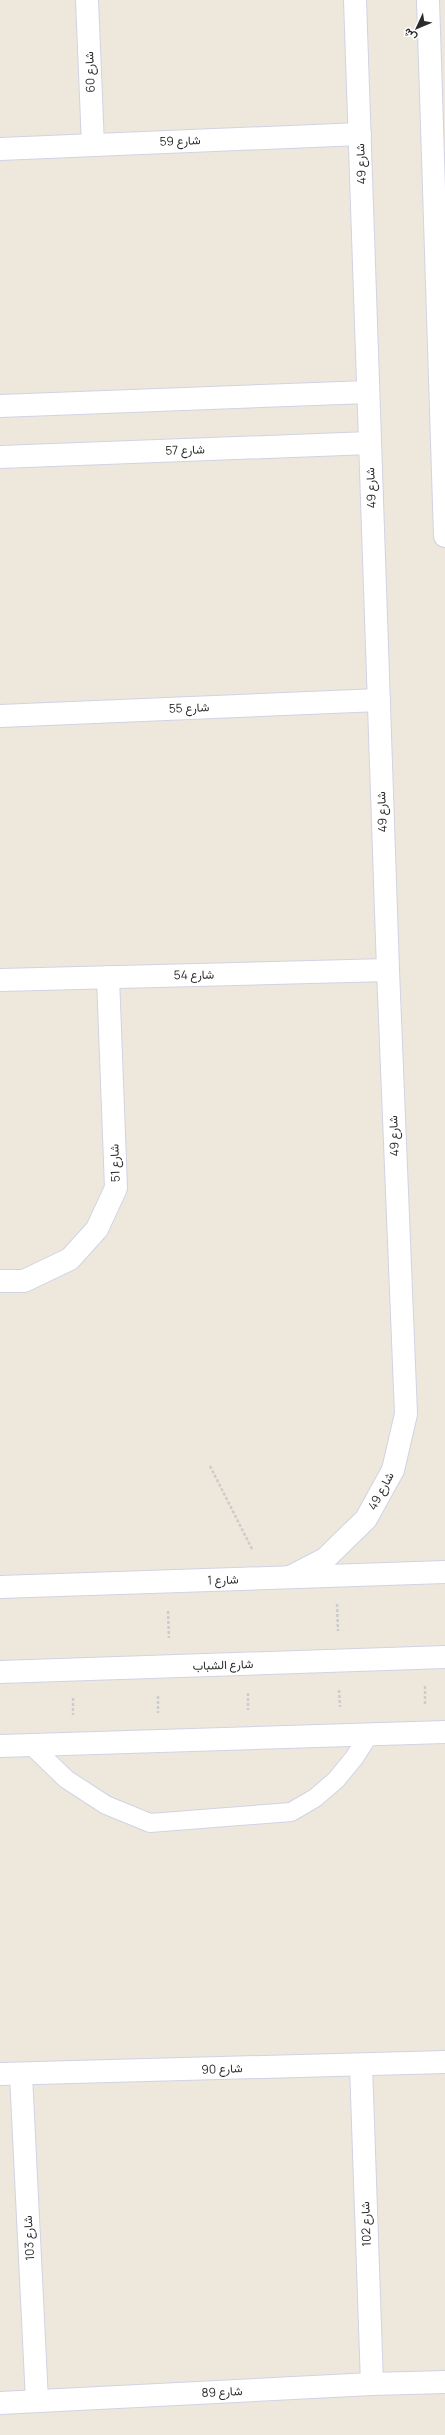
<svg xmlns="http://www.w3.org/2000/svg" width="445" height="2435" viewBox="0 0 445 2435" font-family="Manrope,Vazirmatn,sans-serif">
	<rect width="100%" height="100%" fill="#eee8dc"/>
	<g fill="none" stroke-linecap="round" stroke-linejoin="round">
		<g stroke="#d1d3e5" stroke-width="20">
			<path id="service" d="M31 1745 66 1779 106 1805 150 1823 291 1812 315 1798 336 1780 354 1758 369 1735"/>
		</g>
		<g stroke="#d1d3e5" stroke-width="24">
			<g id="minor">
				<path d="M87 0 93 145"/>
				<path d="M428 0 445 536"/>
				<path d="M0 149 360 134"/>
				<path d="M0 406 368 392"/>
				<path d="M0 457 370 443"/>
				<path d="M0 716 379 700"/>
				<path d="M0 980 388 970"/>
				<path d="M0 1281H24L70 1259 97 1229 116 1188 108 977"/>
				<path d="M290 1577 325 1559 366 1519 393 1470 406 1414 388 970 355 0"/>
				<path d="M0 1587 445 1572"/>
				<path d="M361 2065 372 2384"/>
				<path d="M0 2074 445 2062"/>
				<path d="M21 2075 37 2401"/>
				<path d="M0 2403 372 2384 445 2382"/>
			</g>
		</g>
		<g stroke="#d1d3e5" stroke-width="24">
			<g id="tertiary">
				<path d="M0 1672 445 1657"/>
				<path d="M0 1746 445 1732"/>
			</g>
		</g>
		<g stroke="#ccc" stroke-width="2.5" stroke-dasharray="3 2" stroke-linecap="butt">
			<path d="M210 1466 252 1549"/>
			<path d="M337 1604 338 1631"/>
			<path d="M168 1611 169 1638"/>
			<path d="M425 1686V1704"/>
			<path d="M339 1690 340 1707"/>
			<path d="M248 1693V1710"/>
			<path d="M158 1696V1713"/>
			<path d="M73 1698V1715"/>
		</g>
		<use href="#service" stroke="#fff" stroke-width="18"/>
		<use href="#minor" stroke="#fff" stroke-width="22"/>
		<use href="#tertiary" stroke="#fff" stroke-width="22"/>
	</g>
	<g text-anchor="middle" stroke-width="3.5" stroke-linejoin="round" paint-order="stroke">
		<g font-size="12" fill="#2b2b2b" stroke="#fff">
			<text transform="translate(90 72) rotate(-92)" y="4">شارع 60</text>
			<text transform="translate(180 141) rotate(-2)" y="4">شارع 59</text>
			<text transform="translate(361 164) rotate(-92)" y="4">شارع 49</text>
			<text transform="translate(185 450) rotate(-2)" y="4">شارع 57</text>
			<text transform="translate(371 488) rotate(-92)" y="4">شارع 49</text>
			<text transform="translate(189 708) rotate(-2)" y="4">شارع 55</text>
			<text transform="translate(382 812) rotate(-92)" y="4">شارع 49</text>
			<text transform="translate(194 975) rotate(-1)" y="4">شارع 54</text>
			<text transform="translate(394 1136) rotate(-92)" y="4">شارع 49</text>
			<text transform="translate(115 1163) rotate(-92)" y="4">شارع 51</text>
			<text transform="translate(381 1491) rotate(-62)" y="4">شارع 49</text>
			<text transform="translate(223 1580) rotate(-2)" y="4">شارع 1</text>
			<text transform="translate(223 1665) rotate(-2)" y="4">شارع الشباب</text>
			<text transform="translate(222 2069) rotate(-2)" y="4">شارع 90</text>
			<text transform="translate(366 2224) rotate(-92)" y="4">شارع 102</text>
			<text transform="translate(29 2238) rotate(-93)" y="4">شارع 103</text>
			<text transform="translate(222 2392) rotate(-3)" y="4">شارع 89</text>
		</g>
	</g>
	<g transform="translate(417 28) rotate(226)" stroke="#ffffff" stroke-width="3" paint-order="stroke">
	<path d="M0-3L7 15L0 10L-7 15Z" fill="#2b2b2b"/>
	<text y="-6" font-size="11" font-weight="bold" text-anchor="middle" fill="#2b2b2b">ش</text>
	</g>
</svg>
